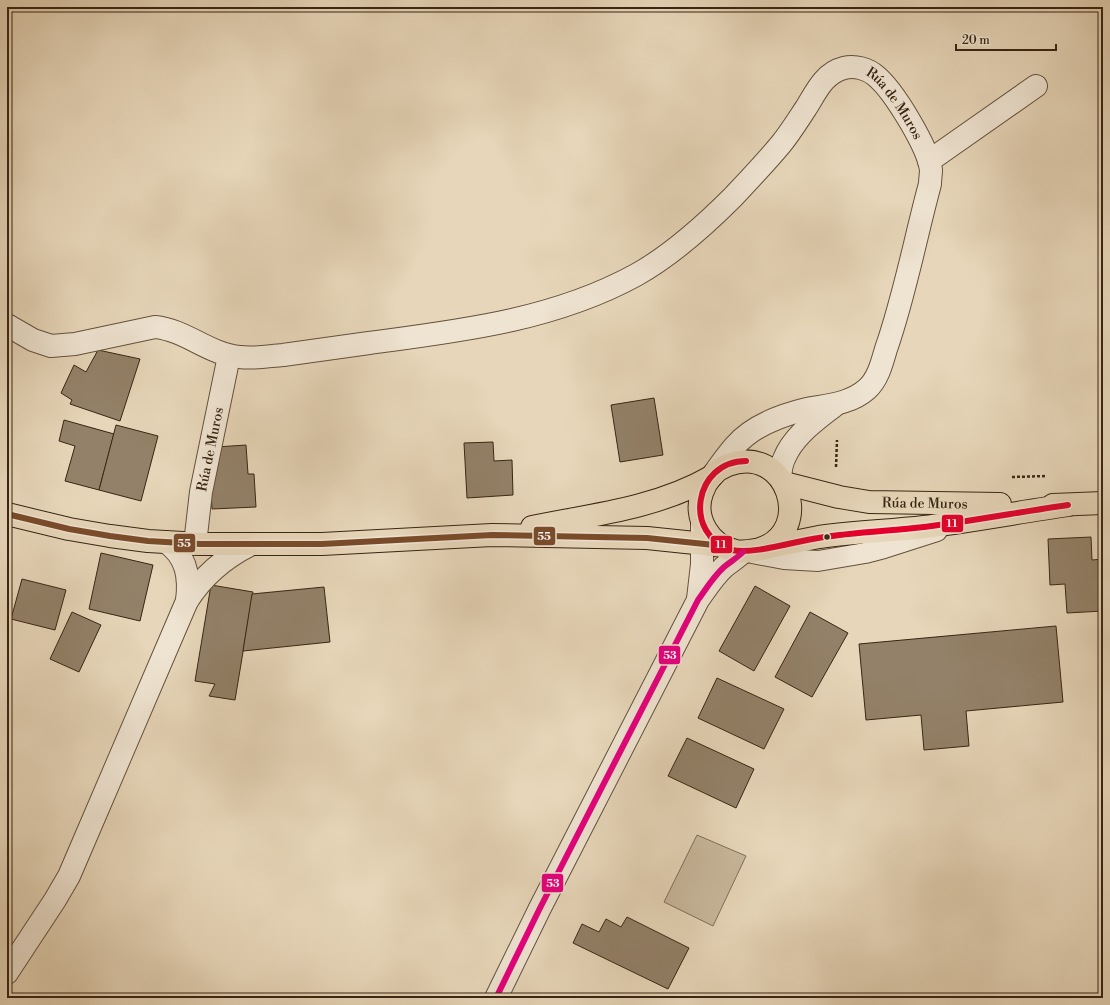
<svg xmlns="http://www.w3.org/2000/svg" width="1110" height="1005" viewBox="0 0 1110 1005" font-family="'Libre Bodoni',serif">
	<rect width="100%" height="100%" fill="#e7d6b9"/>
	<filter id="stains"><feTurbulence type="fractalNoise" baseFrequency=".005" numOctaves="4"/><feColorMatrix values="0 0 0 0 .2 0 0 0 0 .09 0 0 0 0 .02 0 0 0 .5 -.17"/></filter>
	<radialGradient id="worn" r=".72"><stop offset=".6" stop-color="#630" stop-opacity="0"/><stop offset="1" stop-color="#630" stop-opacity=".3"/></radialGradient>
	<path fill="#c9b89d" stroke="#806e58" d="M697 835 746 856 713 926 664 902Z"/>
	<g fill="#938169" stroke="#382513">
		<path d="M98 350 140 359 120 421 70 404 72 400 61 393 74 365 86 372Z"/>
		<path d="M654 398 663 455 620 462 611 405Z"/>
		<path d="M64 420 114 434 99 490 65 481 75 446 59 441Z"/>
		<path d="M116 425 158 436 141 501 99 490Z"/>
		<path d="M493 442 494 461 512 460 513 495 467 498 464 443Z"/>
		<path d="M246 445 248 474H254L256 507 212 509 210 475 216 447Z"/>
		<path d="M1091 537 1092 560 1103 559V611L1067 613 1065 584 1050 585 1048 539Z"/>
		<path d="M101 553 153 565 140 621 89 609Z"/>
		<path d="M22 579 66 590 55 630 11 619Z"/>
		<path d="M211 585 253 592 235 700 209 696 215 684 195 681Z"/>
		<path d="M755 586 790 606 754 671 719 651Z"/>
		<path d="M324 587 330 642 243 651 252 594Z"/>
		<path d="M72 612 101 625 79 672 50 659Z"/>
		<path d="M810 612 848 633 812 697 775 677Z"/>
		<path d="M1056 626 1063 702 966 711 969 746 924 750 921 715 866 720 859 644Z"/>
		<path d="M717 678 784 709 764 749 698 718Z"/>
		<path d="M687 738 754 769 736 808 668 776Z"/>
		<path d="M627 917 689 948 668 989 573 943 582 924 599 932 606 919 621 927Z"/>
	</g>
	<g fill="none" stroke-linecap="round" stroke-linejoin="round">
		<g stroke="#64513c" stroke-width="22">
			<path id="service" d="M747 552 784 559 818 561 865 553 884 548 937 531"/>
		</g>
		<g stroke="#64513c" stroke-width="24">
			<g id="minor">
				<path d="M929 161 1036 86"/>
				<path id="s1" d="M7 325 33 340 51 346 75 344 155 327C186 330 210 355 240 357 254 359 269 356 283 355 312 351 340 347 369 343 460 331 554 320 636 275 672 255 704 226 733 197 749 180 766 162 781 144 790 133 798 120 806 108 816 92 824 73 844 68 855 65 868 69 876 76 894 91 928 147 931 170 931 174 930 179 930 184 915 239 905 295 886 349 882 363 878 379 867 389 850 404 828 405 807 409 782 415 752 426 735 446 727 455 720 465 713 475"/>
				<path d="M780 477C781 471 781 465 784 459 793 436 815 421 834 406"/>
				<path d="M166 542C187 556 190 578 187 601"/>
				<path id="s2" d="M195 544 201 492 229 356"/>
				<path d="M698 599 702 564V525"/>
				<path d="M7 973 55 900 69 876 187 601C203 576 224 558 250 545"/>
				<path d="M496 998 540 908 698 600C706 589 713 577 724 567 730 562 737 558 743 552"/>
			</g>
		</g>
		<g stroke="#382513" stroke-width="24">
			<g id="primary">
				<path id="s3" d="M784 483 839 497 869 502 1000 504"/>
				<path d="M1053 505 1103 503"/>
				<path d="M7 514 69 529 110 536 148 541 200 544H322L492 535 647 538 724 546"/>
				<path d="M532 527C592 515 657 508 711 477"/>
				<path d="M760 549C816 531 787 443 728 465 715 470 706 481 702 493 693 518 710 546 736 551 749 553 761 549 774 546 789 543 804 540 819 537 854 532 889 531 924 527 972 521 1020 512 1068 505"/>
			</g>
		</g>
		<g stroke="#382513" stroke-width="2.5" stroke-dasharray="3 2" stroke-linecap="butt">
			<path d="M836 467 837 440"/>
			<path d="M1012 477 1047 476"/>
		</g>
		<use href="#service" stroke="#efe4d2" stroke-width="20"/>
		<use href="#minor" stroke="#efe4d2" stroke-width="22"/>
		<use href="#primary" stroke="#e7d6b9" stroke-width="22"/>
		<g stroke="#efe4d2" stroke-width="9">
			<path id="bus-1" d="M746 461C694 461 682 535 732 550 752 555 796 541 818 538 853 532 889 531 924 527 972 521 1020 512 1068 505"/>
		</g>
		<g stroke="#efe4d2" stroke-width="9">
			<path id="bus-2" d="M7 514 69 529 110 536 148 541 200 544H322L492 535 647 538 724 546"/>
		</g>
		<g stroke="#efe4d2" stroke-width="9">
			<path id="bus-3" d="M496 998 540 908 698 600C706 589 713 577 724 567 730 562 737 558 743 552"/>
		</g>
		<use href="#bus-1" stroke="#e4002b" stroke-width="6"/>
		<use href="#bus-2" stroke="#7a4b2a" stroke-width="6"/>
		<use href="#bus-3" stroke="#e5007d" stroke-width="6"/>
	</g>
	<circle fill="#382513" stroke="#efe4d2" stroke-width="1.5" cx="827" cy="537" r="3.5"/>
	<g text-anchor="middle" stroke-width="4" stroke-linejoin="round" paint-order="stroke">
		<g font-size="14" fill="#382513" stroke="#efe4d2">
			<text dy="5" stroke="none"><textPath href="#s1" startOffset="1017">Rúa de Muros</textPath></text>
			<text dy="5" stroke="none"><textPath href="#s2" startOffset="96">Rúa de Muros</textPath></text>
			<text dy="5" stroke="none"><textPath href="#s3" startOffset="143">Rúa de Muros</textPath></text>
		</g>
	</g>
	<g stroke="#efe4d2" stroke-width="1.5">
		<rect x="941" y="514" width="23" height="19" rx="4" fill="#e4002b"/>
		<rect x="533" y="526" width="23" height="20" rx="4" fill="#7a4b2a"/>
		<rect x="173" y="533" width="23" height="20" rx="4" fill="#7a4b2a"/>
		<rect x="710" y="535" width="23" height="19" rx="4" fill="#e4002b"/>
		<rect x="658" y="645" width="23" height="20" rx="4" fill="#e5007d"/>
		<rect x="541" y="873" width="23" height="20" rx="4" fill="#e5007d"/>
	</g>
	<g font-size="11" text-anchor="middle" font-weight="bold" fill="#fff">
		<text x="952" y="527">11</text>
		<text x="544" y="540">55</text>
		<text x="184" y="547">55</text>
		<text x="721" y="548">11</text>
		<text x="670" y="659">53</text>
		<text x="553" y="887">53</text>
	</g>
	<rect width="1110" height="1005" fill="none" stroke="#e7d6b9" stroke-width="24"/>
	<rect x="8" y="8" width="1094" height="989" fill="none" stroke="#382513" stroke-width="2"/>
	<rect x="12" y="12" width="1086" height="981" fill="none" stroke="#382513"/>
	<path d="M956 44v6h100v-6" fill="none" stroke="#382513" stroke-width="2"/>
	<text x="962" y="44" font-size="12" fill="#382513" stroke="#efe4d2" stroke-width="3" paint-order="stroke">20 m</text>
	<rect width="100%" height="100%" filter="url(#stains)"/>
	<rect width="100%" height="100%" fill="url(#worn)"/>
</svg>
